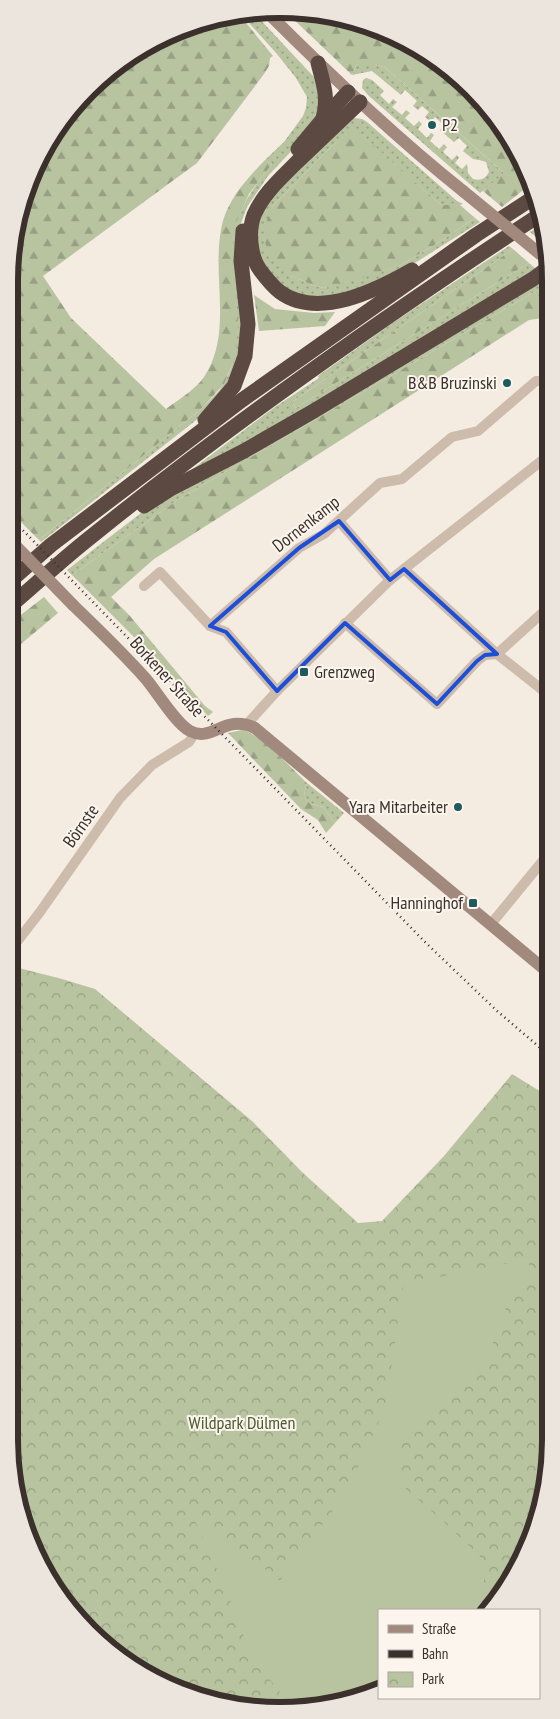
<svg xmlns="http://www.w3.org/2000/svg" width="560" height="1719" viewBox="0 0 560 1719" font-family="'PT Sans Narrow',sans-serif">
	<defs>
		<pattern id="grass-dots" width="8" height="8" patternUnits="userSpaceOnUse" patternTransform="scale(1.25)"><rect width="8" height="8" fill="#b8c4a0"/><path d="M2 2h.1M6 6h.1" fill="none" stroke="#97a083" stroke-width="1.8" stroke-linecap="round"/></pattern>
		<pattern id="forest-firs" width="22" height="20" patternUnits="userSpaceOnUse" patternTransform="scale(1.25)"><rect width="22" height="20" fill="#b8c4a0"/><path d="M5 1l3.5 6h-7zM16 11l3.5 6h-7z" fill="#97a083"/></pattern>
		<pattern id="park-crowns" width="20" height="18" patternUnits="userSpaceOnUse" patternTransform="scale(1.25)"><rect width="20" height="18" fill="#b8c4a0"/><path d="M2 6a3 3 0 1 1 6 0M12 15a3 3 0 1 1 6 0" fill="none" stroke="#97a083"/></pattern>
	</defs>
	<rect width="100%" height="100%" fill="#f4ebe1"/>
	<g fill="url(#grass-dots)">
		<path d="M244 11 253 12 314 77 323 105 297 145 268 176 247 207 240 226 243 337 230 383 209 410 41 542 39 540 201 409C208 401 219 393 224 383 250 339 229 289 233 241 236 210 254 187 272 164L265 160 284 142 303 116 306 108 307 97 296 78 277 54 240 13Z"/>
		<path d="M357 64H375L386 68 505 174 480 193 369 96 362 88 363 80 366 78 372 80 384 91 380 95 389 104 393 99 397 102 392 107 402 115 406 110 410 113 405 118 414 126 419 121 422 124 418 129 427 138 431 133 434 135 430 141 439 149 444 144 447 147 443 152 452 160 457 155 459 158 455 163 462 169 467 164 468 173 473 179C481 181 485 179 489 172L486 162 479 160 473 159 463 151 467 146 459 138 454 142 440 130 444 125 435 117 431 122 425 117 429 112 422 106 418 110 413 106 417 101 405 90 401 95 372 71 352 75Z"/>
		<path d="M353 118 362 119 367 122 457 201 463 204 460 205H441L354 129 331 147 272 207 292 276 312 285 324 288 399 266 436 244 475 218 480 222 418 261 385 280 348 295 302 298 270 277 254 238 265 200Z"/>
		<path d="M509 246 513 249 292 402 296 408 529 263 536 269 531 273 274 431 186 474 275 407 319 378 318 376 394 322Z"/>
		<path d="M542 281H549V290L536 291 179 499 72 575 67 570 141 513Z"/>
		<path d="M307 783 344 813 335 823 323 807C307 803 301 801 307 783Z"/>
	</g>
	<g fill="url(#forest-firs)">
		<path d="M238 13 273 56 270 58 269 66 264 74 197 163 43 276 71 318 166 409C178 400 195 390 204 377 233 334 212 278 221 230 226 201 246 180 265 160L272 164 249 194 238 218 233 241 238 324 236 356 224 384 201 409 39 540 9 510V280L18 210 65 115 144 45Z"/>
		<path d="M288 14 350 18 430 54 484 101 530 176 532 183 502 207 483 191 504 173 386 68 375 64H357L352 75Z"/>
		<path d="M354 128 441 205H460L475 218 436 244 399 266 339 285 324 288 312 285 292 276 285 271 268 252 265 242 264 229 272 207 331 147Z"/>
		<path d="M543 224 549 245V248L530 232Z"/>
		<path d="M513 249 529 263 296 408 292 402Z"/>
		<path d="M549 290V319L543 318 529 320 154 559 111 597 130 616 205 706 213 712 208 716 157 660 72 575 179 499 536 291Z"/>
		<path d="M254 295 275 309 314 313 335 312 325 326 259 331Z"/>
		<path d="M44 597 58 613 9 654V624Z"/>
		<path d="M242 730C261 734 291 768 307 783 301 801 307 803 323 807L335 823 326 833 318 820 301 809 228 733Z"/>
	</g>
	<path fill="url(#park-crowns)" d="M11 966 62 979 95 989 252 1121 302 1172 358 1223 382 1221 444 1156 512 1074 551 1098V1439L542 1509 505 1590 485 1610H379V1688L350 1701 245 1708 160 1682 76 1618 29 1543 9 1439V968Z"/>
	<path fill="#b8c4a0" d="M524 1260 538 1273 513 1292 501 1319 486 1363 437 1403 398 1446V1482L444 1522 486 1562 481 1610H379V1688L350 1701 290 1705 263 1671 246 1642 225 1587 191 1512 280 1581 346 1493 386 1406 403 1286 419 1281Z"/>
	<g fill="none" stroke-linecap="round" stroke-linejoin="round">
		<g stroke="#7fb0b2" stroke-width="2.5">
			<path d="M196 27H199"/>
			<path d="M185 31H186"/>
			<path d="M167 37 171 40 174 35"/>
			<path d="M122 65 133 67 136 52"/>
		</g>
		<g stroke="#cdbbac" stroke-width="10">
			<path d="M339 521 390 580"/>
			<path d="M404 569 497 654 550 696"/>
			<path d="M144 586 160 572 210 626 226 632 277 691"/>
			<path d="M345 623 437 704 477 661 485 655 497 654 550 606"/>
			<path d="M210 626 299 548 324 534 380 483 402 479 452 437 478 431 536 381H549"/>
			<path d="M247 724 277 691 390 580 549 455"/>
			<path d="M491 924 550 852"/>
			<path d="M9 952 40 912 120 798 152 765 189 742 195 733"/>
		</g>
		<g stroke="#a18a7d" stroke-width="12">
			<path d="M268 13C330 75 394 136 463 191"/>
			<path d="M73 605C98 629 123 653 146 679 157 692 176 724 190 731 213 743 224 713 255 728L550 974"/>
		</g>
		<g stroke="#5c4a42" stroke-width="15">
			<path d="M318 63C323 83 329 97 323 118"/>
			<path d="M360 102C339 122 318 142 297 162 281 178 263 194 254 215 248 231 250 256 260 270 266 278 272 286 280 292 318 320 377 290 412 270"/>
			<path d="M298 149 323 119 348 92"/>
			<path d="M205 420 234 386 245 356 248 324 241 261 243 231"/>
			<path d="M144 506 172 488 244 451 312 412 533 279 549 267"/>
			<path d="M9 582 51 545 242 400 476 235 536 196"/>
			<path d="M9 607C37 583 64 558 92 536 236 420 387 315 541 214"/>
		</g>
		<path stroke="#3b302b" stroke-width="2.5" stroke-dasharray="1 4" stroke-linecap="butt" d="M9 516 425 942 496 1010 551 1057"/>
		<g stroke="#a18a7d" stroke-width="12">
			<path d="M463 191 540 254"/>
			<path d="M9 539 73 605"/>
		</g>
	</g>
	<path fill="none" stroke="#1d4ed8" stroke-width="4" stroke-linejoin="round" d="M339 521 390 580 404 569 497 654 485 655 477 661 437 704 345 623 277 691 226 632 210 626 299 548Z"/>
	<g fill="#1f5a5e" stroke="#fbf5ee" stroke-width="2">
		<circle cx="432" cy="125" r="5"/>
		<circle cx="507" cy="383" r="5"/>
		<rect x="299" y="667" width="10" height="10" rx="2.5"/>
		<circle cx="458" cy="807" r="5"/>
		<rect x="468" y="898" width="10" height="10" rx="2.5"/>
	</g>
	<g text-anchor="middle" stroke-width="4" stroke-linejoin="round" paint-order="stroke">
		<g font-size="18" fill="#3b302b" stroke="#fbf5ee" text-anchor="end">
			<text x="442" y="131" text-anchor="start">P2</text>
			<text x="497" y="389">B&amp;B Bruzinski</text>
			<text x="314" y="678" text-anchor="start">Grenzweg</text>
			<text x="448" y="813">Yara Mitarbeiter</text>
			<text x="463" y="909">Hanninghof</text>
		</g>
		<g font-size="18" fill="#3b302b" stroke="#fbf5ee">
			<text transform="translate(306 524) rotate(-38)" y="6">Dornenkamp</text>
			<text transform="translate(167 677) rotate(48)" y="6">Borkener Straße</text>
			<text transform="translate(81 826) rotate(-55)" y="6">Börnste</text>
		</g>
		<g font-size="18" fill="#4a5a2e" stroke="#fbf5ee">
			<text x="242" y="1429">Wildpark Dülmen</text>
		</g>
	</g>
	<path d="M0 0H560V1719H0ZM280 18H280A262 262 0 0 1 542 280V1440A262 262 0 0 1 280 1702H280A262 262 0 0 1 18 1440V280A262 262 0 0 1 280 18Z" fill="#ece5de" fill-rule="evenodd"/>
	<path fill="none" stroke="#3b302b" stroke-width="6" d="M280 18H280A262 262 0 0 1 542 280V1440A262 262 0 0 1 280 1702H280A262 262 0 0 1 18 1440V280A262 262 0 0 1 280 18Z"/>
	<rect x="378" y="1609" width="162" height="90" fill="#fbf5ee" stroke="#aea6a0"/>
	<rect x="388" y="1625" width="25" height="8" fill="#a18a7d" stroke="#aea6a0"/>
	<text x="422" y="1634" font-size="15" fill="#3b302b">Straße</text>
	<rect x="388" y="1650" width="25" height="8" fill="#3b302b" stroke="#aea6a0"/>
	<text x="422" y="1659" font-size="15" fill="#3b302b">Bahn</text>
	<rect x="388" y="1672" width="25" height="15" fill="url(#park-crowns)" stroke="#aea6a0"/>
	<text x="422" y="1684" font-size="15" fill="#3b302b">Park</text>
</svg>
